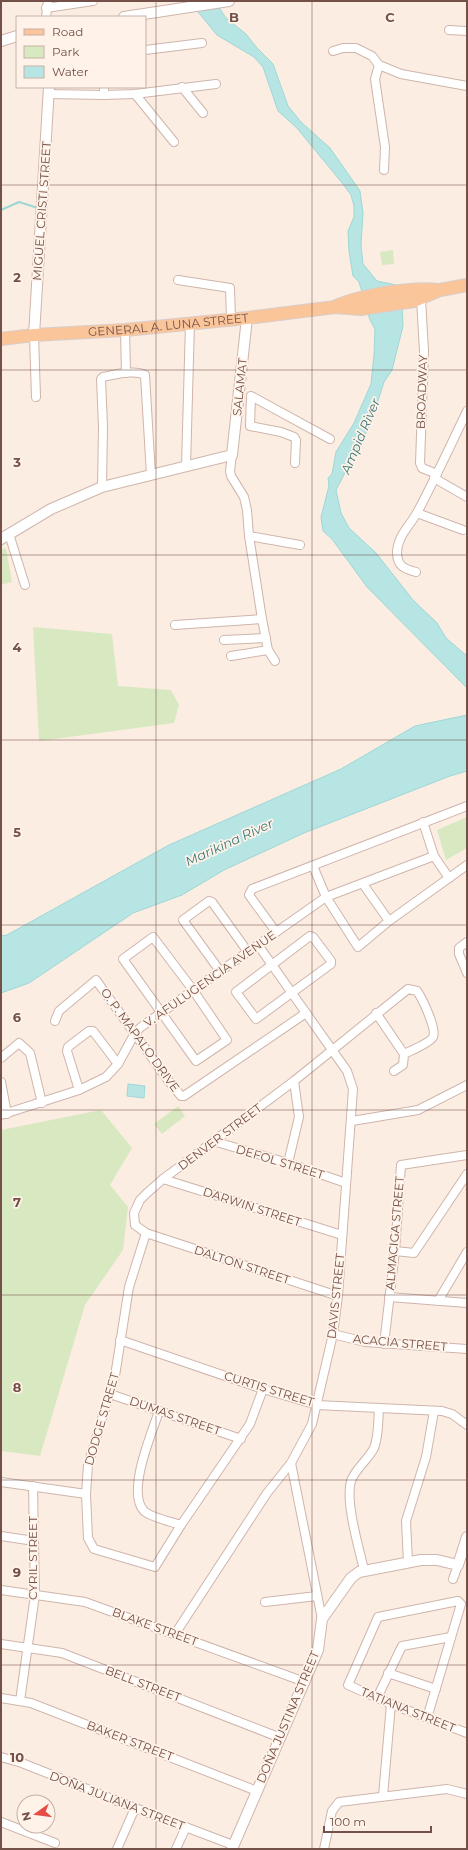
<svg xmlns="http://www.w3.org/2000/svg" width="468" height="1850" viewBox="0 0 468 1850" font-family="Montserrat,sans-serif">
	<rect width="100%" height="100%" fill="#fcede2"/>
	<g fill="#d8e9c1">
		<path d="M393 250 394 264 382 265 380 252Z"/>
		<path d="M6 548 12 582 1 585V550Z"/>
		<path d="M33 627 112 634 118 686 171 690 179 705 174 723 39 741Z"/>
		<path d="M467 817V848L446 860 437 830Z"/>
		<path d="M178 1106 185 1116 162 1134 154 1124Z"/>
		<path d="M101 1110 132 1148 110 1185 128 1207 123 1250 85 1305 40 1456 1 1451V1130Z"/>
	</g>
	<g fill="#b7e5e4" stroke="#9dd7d6">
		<path d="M196 1 218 6 226 18 246 34 257 48 273 64 288 106 301 122 330 148 360 191 363 213 361 245 363 264 377 281 401 286 403 326 392 370 384 382 371 423 336 490 341 513 349 528 376 553 413 600 437 623 446 638 467 656V688L367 587 332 539 323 531 321 517 329 486 328 478 332 474 336 452 354 423 371 384 374 355 375 329 370 320 359 282 353 276 349 251 348 231 354 217V206L351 195 343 184 296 127 278 111 263 67 254 57 217 35 198 12Z"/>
		<path d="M467 715V771L450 776 304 833 224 870 182 895 133 913 29 983 1 993V936L7 935 169 845 341 769 415 726Z"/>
		<path d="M128 1084 145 1086 144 1098 127 1096Z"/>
	</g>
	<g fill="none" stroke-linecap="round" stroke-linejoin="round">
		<path stroke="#9dd7d6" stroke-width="2" d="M1 210 19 202 38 208"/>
		<g stroke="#cfb5ac" stroke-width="10">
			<g id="minor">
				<path d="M46 8 93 1"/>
				<path d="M46 17 48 1"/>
				<path d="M449 30 467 31"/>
				<path d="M145 50 202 43"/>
				<path d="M333 51 343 48H356L372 56 379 65 401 74 467 86"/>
				<path d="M379 65 375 79 385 147 384 170"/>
				<path d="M104 87V95"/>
				<path d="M182 87 203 113"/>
				<path d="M49 94 104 95 135 94 216 84"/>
				<path d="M135 94 174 142"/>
				<path d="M178 280 230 288 231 319"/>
				<path d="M421 299 424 351 420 463 422 468 437 474"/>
				<path d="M125 330 126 373"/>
				<path d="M34 335 36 397"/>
				<path d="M232 455 230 471 231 476 244 497 247 510 249 536 262 619 268 650 275 661"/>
				<path d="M295 463 296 440 294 437 281 432 250 426 251 396 330 439"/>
				<path d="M186 466 190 323"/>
				<path d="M434 478 467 497"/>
				<path d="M102 487 103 426 101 379 103 377C114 375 134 369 145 375L151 475"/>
				<path d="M417 513 463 530"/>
				<path d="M9 534 25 585"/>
				<path d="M249 536 300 545"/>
				<path d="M416 572C404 569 397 566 397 552 398 535 410 526 418 511 435 479 451 445 467 411"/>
				<path d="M175 625 262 619"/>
				<path d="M224 640 266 638"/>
				<path d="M231 656 268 650"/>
				<path d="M423 822 434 856 449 878"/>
				<path d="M313 866 326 897 358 947 389 921 467 865"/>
				<path d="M363 884 389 921"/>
				<path d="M276 932 249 895 252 889 467 806"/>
				<path d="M310 936 313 937 331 961V964L256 1019 236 992Z"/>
				<path d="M153 937 193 990 227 1040 196 1061 123 959Z"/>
				<path d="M467 942 459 948V954L467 973"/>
				<path d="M220 971 183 920 209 901 212 902 248 952"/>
				<path d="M376 1013 404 1054 403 1065 394 1071"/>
				<path d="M55 1021 59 1011 96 980 168 1080 181 1096H184L306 1013"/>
				<path d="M1 1058 19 1043 30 1053 42 1103"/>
				<path d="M1 1082 7 1114"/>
				<path d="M79 1090 67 1051 68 1047 89 1031H93L118 1064"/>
				<path d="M1 1115 79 1090 106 1077 118 1064 135 1033 141 1027 326 897 434 856"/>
				<path d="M352 1121 418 1110 467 1085"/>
				<path d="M213 1141 288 1163 346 1183"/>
				<path d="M288 1163 299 1117 294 1081"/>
				<path d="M163 1179 342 1235"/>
				<path d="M146 1233 129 1287 115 1376 88 1465 86 1494 88 1538 94 1549 155 1567 181 1525 250 1424 263 1389"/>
				<path d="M395 1251 414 1253 467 1174"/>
				<path d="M338 1296 146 1233 135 1225 134 1213 140 1200 147 1193 163 1179 294 1081 408 989 417 991C422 998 437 1029 433 1037 430 1043 410 1051 404 1054"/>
				<path d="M389 1297 467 1303"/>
				<path d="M438 1301 467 1252"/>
				<path d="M333 1334 365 1342 467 1349"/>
				<path d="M120 1340 263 1389 317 1405 442 1411 452 1414 467 1425"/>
				<path d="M384 1344 395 1251 401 1165 467 1155"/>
				<path d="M110 1394 241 1439"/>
				<path d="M159 1411C152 1433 126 1492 144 1511 150 1517 172 1522 181 1525"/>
				<path d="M291 1463 322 1619"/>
				<path d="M1 1482 86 1494"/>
				<path d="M1 1536 34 1541"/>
				<path d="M408 1562 406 1521 426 1457 434 1411"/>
				<path d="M364 1570C359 1548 345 1502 351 1481 355 1469 368 1460 374 1448 379 1436 378 1421 379 1408"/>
				<path d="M453 1579 458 1565"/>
				<path d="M1 1590 85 1602 305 1682"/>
				<path d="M265 1602 317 1596"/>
				<path d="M175 1634 267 1493 291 1463 312 1424 333 1334 338 1296 353 1089 347 1071 258 945"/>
				<path d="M1 1644 62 1653 281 1738"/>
				<path d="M388 1673 436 1689"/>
				<path d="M1 1698 31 1703 257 1791"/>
				<path d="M377 1698 402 1646 451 1637"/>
				<path d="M20 1701 35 1595 33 1486"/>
				<path d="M427 1718 461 1604 458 1601 378 1617 348 1685 391 1704 467 1733"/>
				<path d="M1 1757 22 1763 135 1808 233 1845"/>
				<path d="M383 1796 391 1704"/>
				<path d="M1 1822 55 1843"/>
				<path d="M117 1849 135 1808"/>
				<path d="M176 1849 186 1827"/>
				<path d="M324 1849 332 1811 339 1802 447 1789 467 1794"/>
			</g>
		</g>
		<g stroke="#cfb5ac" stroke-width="12">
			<g id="tertiary">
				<path d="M124 17 229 1"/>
				<path d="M1 41 17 36"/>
				<path d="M34 335 49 87"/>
				<path d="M1 539 51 509 102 487 232 455 247 318"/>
				<path d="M232 1849 318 1650 322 1619 351 1578 359 1572 421 1560H437L458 1565 467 1537"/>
			</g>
		</g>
		<g stroke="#d8cecc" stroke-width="14">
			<g id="primary">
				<path d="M336 306C363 295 409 287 439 290"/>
				<path id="s1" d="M1 339 34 335 125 330 247 318 335 307 361 309 414 301 440 290 467 285"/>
			</g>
		</g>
		<use href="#minor" stroke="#fff" stroke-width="8"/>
		<use href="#tertiary" stroke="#fff" stroke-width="10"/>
		<use href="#primary" stroke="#fbc59a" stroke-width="12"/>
	</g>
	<path fill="none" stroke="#735048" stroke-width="1" stroke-opacity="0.55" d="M156 1V1849M312 1V1849M1 185H467M1 370H467M1 555H467M1 740H467M1 925H467M1 1110H467M1 1295H467M1 1480H467M1 1665H467"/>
	<g text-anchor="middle" stroke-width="3.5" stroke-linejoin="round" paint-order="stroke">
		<g font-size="12" fill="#735048" stroke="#fff2e8">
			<text transform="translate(42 211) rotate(-86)" y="4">MIGUEL CRISTI STREET</text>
			<text dy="4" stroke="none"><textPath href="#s1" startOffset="168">GENERAL A. LUNA STREET</textPath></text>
			<text transform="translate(240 387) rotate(-84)" y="4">SALAMAT</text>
			<text transform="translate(422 392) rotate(-88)" y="4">BROADWAY</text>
			<text transform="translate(210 979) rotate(-35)" y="4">V. AFULUGENCIA AVENUE</text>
			<text transform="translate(140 1040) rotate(54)" y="4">O. P. MAPALO DRIVE</text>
			<text transform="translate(220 1137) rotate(-37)" y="4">DENVER STREET</text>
			<text transform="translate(280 1162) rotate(17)" y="4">DEFOL STREET</text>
			<text transform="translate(252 1207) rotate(18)" y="4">DARWIN STREET</text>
			<text transform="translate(395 1233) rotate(-85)" y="4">ALMACIGA STREET</text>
			<text transform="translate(242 1265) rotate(18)" y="4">DALTON STREET</text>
			<text transform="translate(336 1296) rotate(-84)" y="4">DAVIS STREET</text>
			<text transform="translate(400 1343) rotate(5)" y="4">ACACIA STREET</text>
			<text transform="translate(269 1389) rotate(17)" y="4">CURTIS STREET</text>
			<text transform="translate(175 1416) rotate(19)" y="4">DUMAS STREET</text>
			<text transform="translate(102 1419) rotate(-74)" y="4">DODGE STREET</text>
			<text transform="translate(33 1558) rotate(-90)" y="4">CYRIL STREET</text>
			<text transform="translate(155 1627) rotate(20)" y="4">BLAKE STREET</text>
			<text transform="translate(143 1684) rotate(21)" y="4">BELL STREET</text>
			<text transform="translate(408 1710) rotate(22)" y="4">TATIANA STREET</text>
			<text transform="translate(288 1717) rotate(-67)" y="4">DOÑA JUSTINA STREET</text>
			<text transform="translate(130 1741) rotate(21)" y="4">BAKER STREET</text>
			<text transform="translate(117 1801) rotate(21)" y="4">DOÑA JULIANA STREET</text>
		</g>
		<g font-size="13" font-style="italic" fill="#3c7978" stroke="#fff2e8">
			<text transform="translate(360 436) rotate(-67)" y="5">Ampid River</text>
			<text transform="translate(229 842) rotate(-25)" y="5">Marikina River</text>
		</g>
	</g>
	<g font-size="13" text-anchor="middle" font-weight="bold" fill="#735048" stroke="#fff2e8" stroke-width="3.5" stroke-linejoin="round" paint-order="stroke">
		<text x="234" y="22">B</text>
		<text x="390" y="22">C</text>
		<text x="17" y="282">2</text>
		<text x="17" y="467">3</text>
		<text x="17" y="652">4</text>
		<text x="17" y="837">5</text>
		<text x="17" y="1022">6</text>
		<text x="17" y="1207">7</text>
		<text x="17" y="1392">8</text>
		<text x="17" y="1577">9</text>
		<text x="17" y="1762">10</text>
	</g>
	<rect width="468" height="1850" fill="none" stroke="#735048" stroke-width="4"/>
	<rect x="16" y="16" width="130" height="72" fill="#fff2e8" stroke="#c7b1a8"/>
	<rect x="24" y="29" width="20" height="6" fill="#fbc59a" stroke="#c7b1a8"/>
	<text x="52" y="36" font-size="12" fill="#735048">Road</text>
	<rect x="24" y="46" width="20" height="12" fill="#d8e9c1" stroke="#c7b1a8"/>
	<text x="52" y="56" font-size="12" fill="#735048">Park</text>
	<rect x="24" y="66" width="20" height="12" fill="#b7e5e4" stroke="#c7b1a8"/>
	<text x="52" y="76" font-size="12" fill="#735048">Water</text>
	<g transform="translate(36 1814) rotate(256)"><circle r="19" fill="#fff2e8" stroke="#c7b1a8"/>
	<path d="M0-3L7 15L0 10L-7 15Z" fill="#e74d46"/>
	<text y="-6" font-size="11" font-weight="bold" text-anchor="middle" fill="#735048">N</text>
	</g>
	<path d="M324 1826v6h107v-6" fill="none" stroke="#735048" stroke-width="2"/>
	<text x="330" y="1826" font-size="12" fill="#735048" stroke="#fff2e8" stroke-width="3" paint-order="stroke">100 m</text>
</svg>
